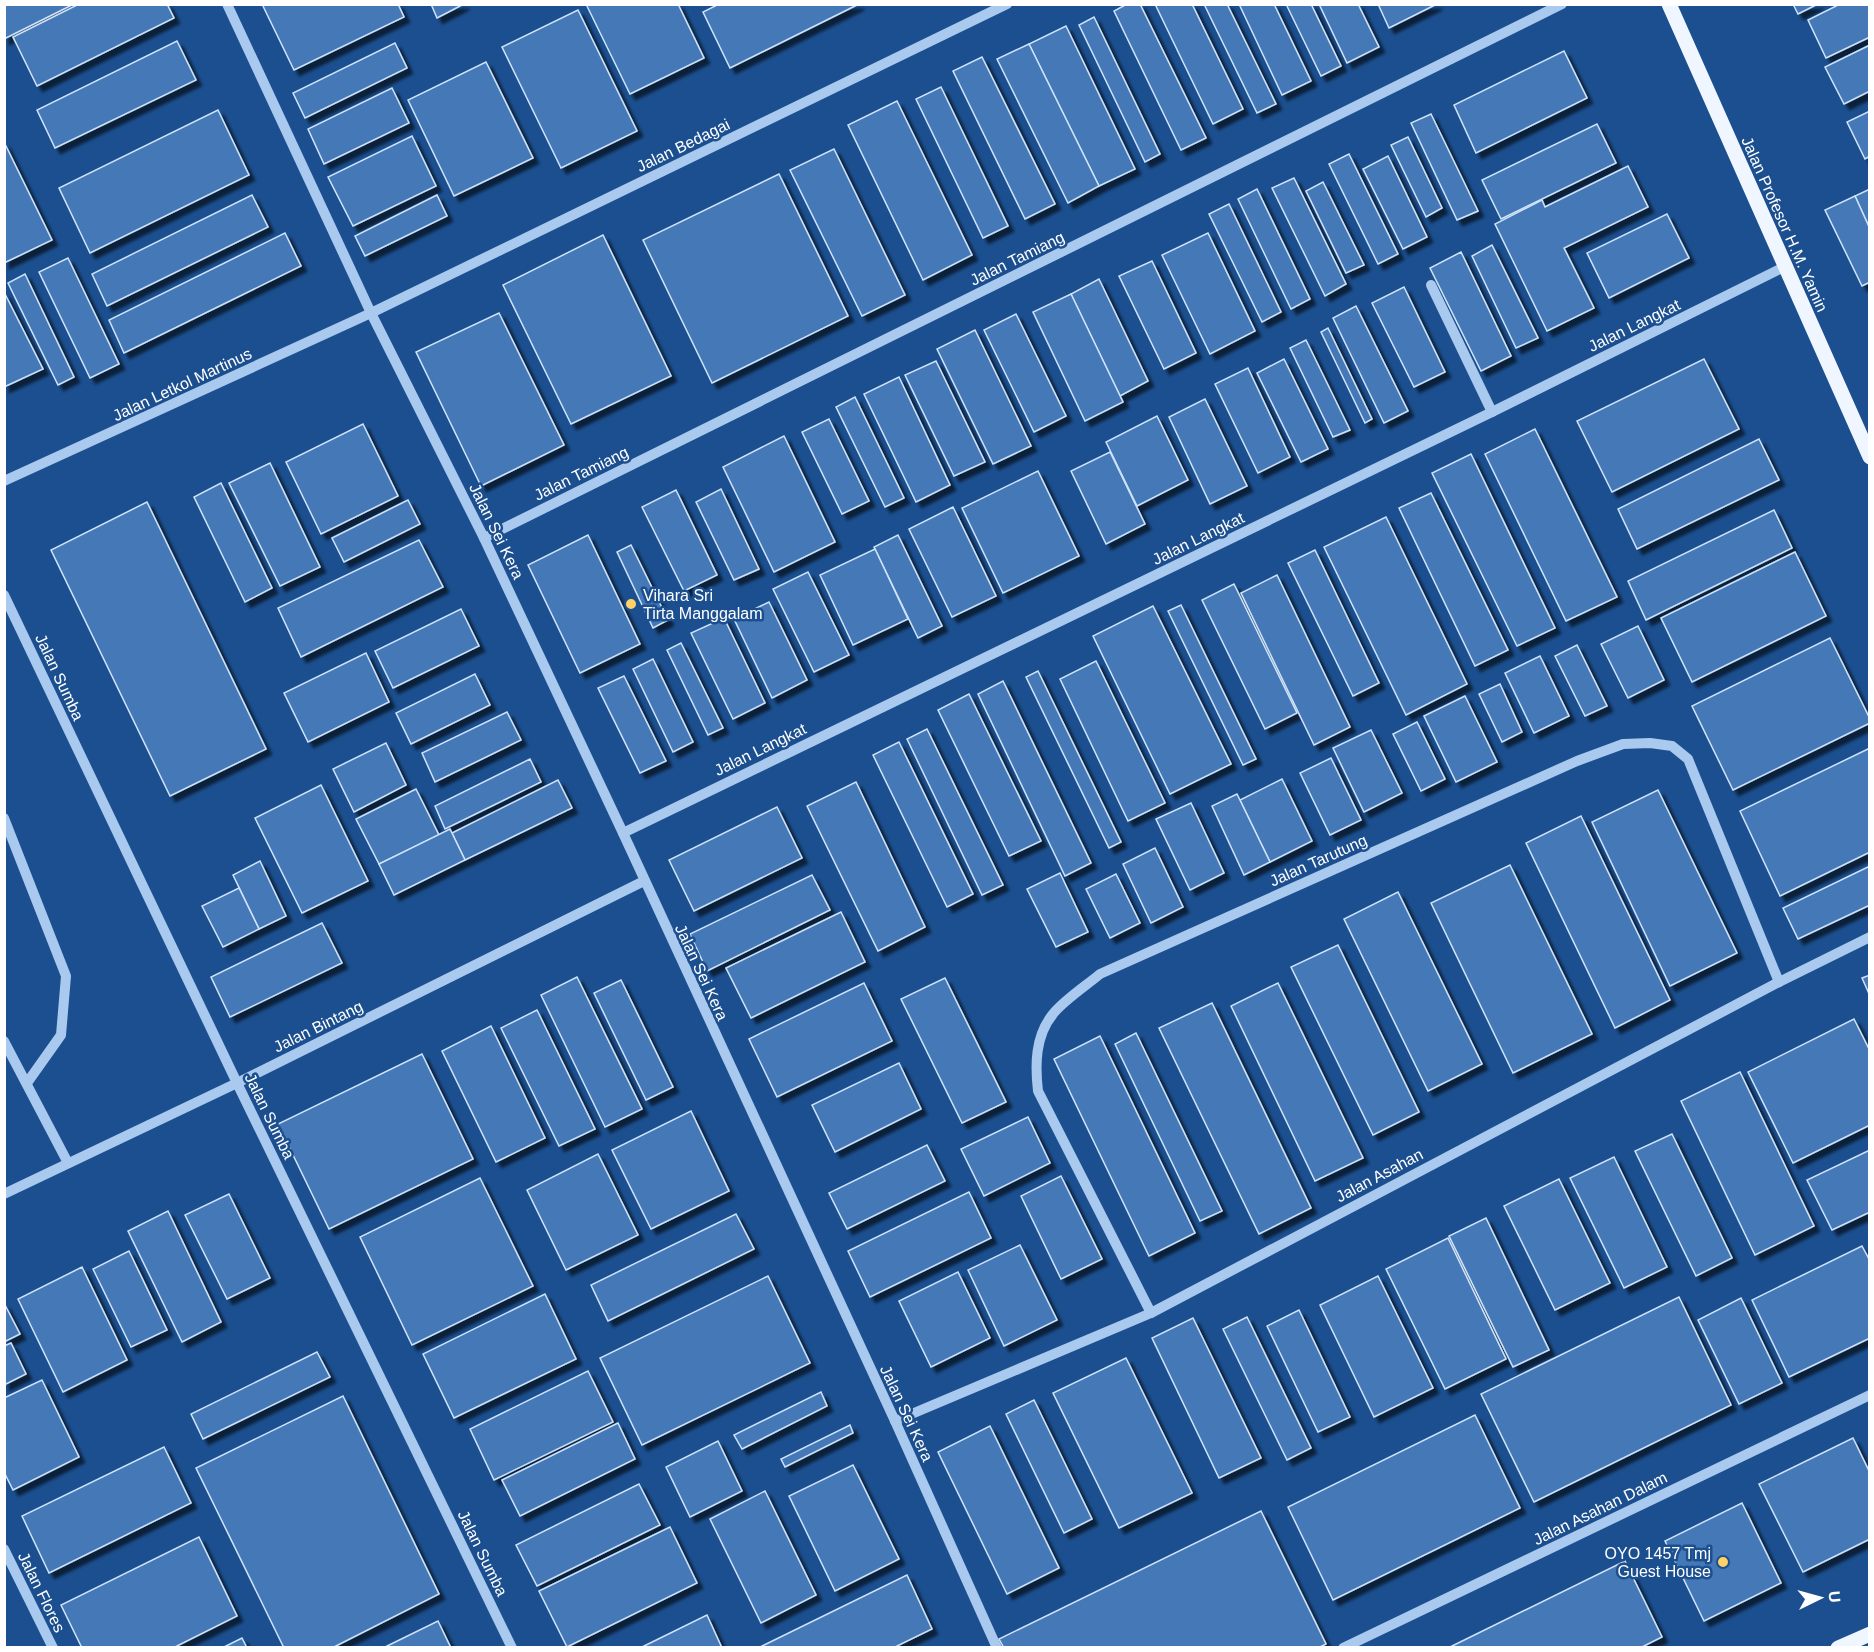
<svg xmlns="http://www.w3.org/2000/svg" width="1874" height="1652" viewBox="0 0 1874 1652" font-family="Arial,sans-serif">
	<defs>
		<filter id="shadow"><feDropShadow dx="5.5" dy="5.5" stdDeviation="1.5" flood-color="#0009"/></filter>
	</defs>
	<rect width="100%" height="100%" fill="#1b4f8f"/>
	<g fill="#4478b7" stroke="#cfe3fa" stroke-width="1.5" filter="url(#shadow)">
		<path d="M4 4H74L4 39Z"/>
		<path d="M79 4H167L174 18 37 86 13 37Z"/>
		<path d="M262 4H398L404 17 294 70Z"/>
		<path d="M431 4H464L437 18Z"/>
		<path d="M586 4H678L704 58 630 94Z"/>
		<path d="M719 4H859L730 68 703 12Z"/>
		<path d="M1127 4H1140L1206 138 1181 150 1114 11Z"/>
		<path d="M1155 4H1192L1243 109 1213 124Z"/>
		<path d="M1204 4H1227L1276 104 1257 113Z"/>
		<path d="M1239 4H1274L1311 81 1282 95Z"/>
		<path d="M1286 4H1311L1341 66 1321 76Z"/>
		<path d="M1319 4H1358L1379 47 1347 63Z"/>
		<path d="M1378 4H1437L1389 28Z"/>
		<path d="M1793 4H1818L1798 14Z"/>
		<path d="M1840 4H1870V37L1826 58 1808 20Z"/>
		<path d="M578 10 637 131 561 168 502 47Z"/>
		<path d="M1094 17 1160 154 1145 162 1079 25Z"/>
		<path d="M1066 26 1135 169 1099 186 1029 44Z"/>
		<path d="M177 41 196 80 55 148 37 110Z"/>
		<path d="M395 43 407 68 305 118 293 93Z"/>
		<path d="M1029 44 1099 186 1068 203 997 59Z"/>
		<path d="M1870 45V91L1844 104 1825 67Z"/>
		<path d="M1564 51 1587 98 1476 153 1454 105Z"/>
		<path d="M982 57 1055 204 1025 219 953 71Z"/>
		<path d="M486 62 533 158 454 196 408 100Z"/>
		<path d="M941 87 1008 226 983 238 916 99Z"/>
		<path d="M392 88 409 123 324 164 308 129Z"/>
		<path d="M897 101 972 255 923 280 848 125Z"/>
		<path d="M218 110 249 175 90 253 59 188Z"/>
		<path d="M1870 111V156L1865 159 1847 122Z"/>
		<path d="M1431 114 1478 211 1457 220 1411 123Z"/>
		<path d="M1597 124 1616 163 1501 219 1482 180Z"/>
		<path d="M412 136 436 186 353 226 328 177Z"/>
		<path d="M1408 137 1442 208 1426 217 1391 145Z"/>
		<path d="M4 142 52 240 4 263Z"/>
		<path d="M834 149 905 295 862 316 790 170Z"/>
		<path d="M1349 154 1398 254 1378 264 1329 164Z"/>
		<path d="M1388 156 1427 237 1403 249 1363 169Z"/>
		<path d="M1628 166 1648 207 1564 248 1594 308 1547 331 1495 224 1542 200 1545 207Z"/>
		<path d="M779 174 848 316 712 383 643 240Z"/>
		<path d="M1294 178 1346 284 1325 296 1272 188Z"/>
		<path d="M1323 182 1364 265 1346 273 1306 191Z"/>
		<path d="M1257 189 1310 299 1291 309 1238 199Z"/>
		<path d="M1870 189V229L1855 196Z"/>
		<path d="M252 195 268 227 107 306 92 274Z"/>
		<path d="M437 195 447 216 365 256 355 236Z"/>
		<path d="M1855 196 1870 229V282L1862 286 1825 210Z"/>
		<path d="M1229 204 1281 312 1262 322 1209 214Z"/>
		<path d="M1667 214 1689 258 1609 298 1587 253Z"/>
		<path d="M285 233 301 266 124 353 109 320Z"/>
		<path d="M1208 233 1255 331 1210 354 1162 255Z"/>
		<path d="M603 235 671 376 571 424 503 285Z"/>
		<path d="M1492 245 1538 338 1516 348 1472 256Z"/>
		<path d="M1461 252 1511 356 1481 371 1430 268Z"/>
		<path d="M68 258 119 364 90 378 39 272Z"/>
		<path d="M1152 261 1196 353 1164 369 1119 276Z"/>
		<path d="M25 274 74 377 58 385 8 283Z"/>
		<path d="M1099 279 1148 381 1120 396 1071 294Z"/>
		<path d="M1404 287 1445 372 1414 387 1372 303Z"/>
		<path d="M4 292 43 369 4 387Z"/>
		<path d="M1071 294 1123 402 1085 421 1033 312Z"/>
		<path d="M1356 306 1408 411 1384 423 1333 318Z"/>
		<path d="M499 313 564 445 481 486 416 352Z"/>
		<path d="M1016 314 1066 416 1034 432 984 330Z"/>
		<path d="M1328 328 1372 419 1365 423 1321 332Z"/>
		<path d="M975 330 1031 446 993 464 937 349Z"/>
		<path d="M1306 340 1350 430 1333 437 1290 348Z"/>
		<path d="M1284 359 1328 449 1301 462 1257 373Z"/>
		<path d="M1704 359 1739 429 1612 492 1577 421Z"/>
		<path d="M936 361 985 462 954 476 905 375Z"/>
		<path d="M1248 368 1290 457 1258 473 1215 384Z"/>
		<path d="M899 377 950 485 916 502 864 394Z"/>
		<path d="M855 397 904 498 885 507 836 407Z"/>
		<path d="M1205 399 1247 486 1210 504 1169 417Z"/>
		<path d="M1157 416 1188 480 1137 506 1106 442Z"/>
		<path d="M829 419 869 501 842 514 802 432Z"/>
		<path d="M363 424 398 496 321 534 286 462Z"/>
		<path d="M1535 429 1617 597 1566 621 1485 454Z"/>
		<path d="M784 436 835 542 774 572 723 467Z"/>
		<path d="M1759 439 1779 480 1637 549 1618 509Z"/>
		<path d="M1110 452 1145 524 1106 544 1071 471Z"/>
		<path d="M1471 454 1555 628 1517 646 1432 473Z"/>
		<path d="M270 463 320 567 280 586 229 483Z"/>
		<path d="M1038 471 1079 556 1003 593 962 508Z"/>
		<path d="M221 483 272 588 245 602 194 497Z"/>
		<path d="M721 489 759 569 734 580 696 502Z"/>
		<path d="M676 490 717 575 684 591 642 507Z"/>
		<path d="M1431 493 1508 650 1475 666 1399 508Z"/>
		<path d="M408 500 420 524 344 562 332 538Z"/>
		<path d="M147 502 266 749 170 796 51 550Z"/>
		<path d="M953 507 996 596 952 617 909 529Z"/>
		<path d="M1774 510 1792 548 1646 620 1628 581Z"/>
		<path d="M1386 517 1467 684 1406 715 1324 547Z"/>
		<path d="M588 535 640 644 580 673 528 565Z"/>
		<path d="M898 535 942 626 918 638 874 547Z"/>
		<path d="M419 540 443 587 301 657 278 608Z"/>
		<path d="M631 545 668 620 653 628 617 552Z"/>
		<path d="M875 549 908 619 853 645 820 575Z"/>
		<path d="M1315 550 1379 683 1353 696 1288 563Z"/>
		<path d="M1795 552 1826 616 1692 682 1661 618Z"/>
		<path d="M808 572 849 655 814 672 773 589Z"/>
		<path d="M1277 575 1350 727 1314 745 1241 593Z"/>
		<path d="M1234 584 1297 713 1265 729 1202 600Z"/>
		<path d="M769 602 807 680 772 698 734 619Z"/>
		<path d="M1181 605 1256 759 1243 765 1168 611Z"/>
		<path d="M1153 606 1231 764 1170 794 1093 636Z"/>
		<path d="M461 609 479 646 393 688 375 651Z"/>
		<path d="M724 618 765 703 733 719 691 633Z"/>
		<path d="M1638 626 1664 680 1628 698 1601 644Z"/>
		<path d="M1830 638 1870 719V723L1733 790 1692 706Z"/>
		<path d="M681 643 723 728 708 735 667 650Z"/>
		<path d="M1577 645 1607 706 1585 716 1555 656Z"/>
		<path d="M366 653 389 702 308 742 284 693Z"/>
		<path d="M1540 656 1569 716 1534 733 1505 673Z"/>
		<path d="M653 659 693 742 673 752 633 669Z"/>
		<path d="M1096 661 1165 803 1128 821 1060 679Z"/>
		<path d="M1038 671 1121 842 1109 848 1026 677Z"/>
		<path d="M475 674 490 705 411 744 396 713Z"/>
		<path d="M624 676 666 761 640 773 598 688Z"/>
		<path d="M1003 681 1091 863 1065 876 978 694Z"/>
		<path d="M1500 684 1522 732 1502 742 1479 694Z"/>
		<path d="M969 694 1041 841 1009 856 938 710Z"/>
		<path d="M1465 696 1497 762 1456 782 1424 716Z"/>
		<path d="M507 712 521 740 435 782 422 753Z"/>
		<path d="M1417 722 1445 779 1421 791 1393 734Z"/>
		<path d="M927 729 1003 885 982 895 907 739Z"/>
		<path d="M1371 730 1402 793 1364 812 1333 748Z"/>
		<path d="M899 742 973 894 947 907 873 755Z"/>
		<path d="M386 743 406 785 354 812 333 769Z"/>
		<path d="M1870 748V852L1780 896 1740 811Z"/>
		<path d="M1331 758 1361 820 1330 835 1300 773Z"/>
		<path d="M530 759 541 782 445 829 435 806Z"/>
		<path d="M1282 779 1312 841 1270 862 1240 800Z"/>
		<path d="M558 780 572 808 465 860 452 833Z"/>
		<path d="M856 782 925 927 878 951 807 806Z"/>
		<path d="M321 785 368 881 302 913 255 818Z"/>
		<path d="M416 789 439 835 379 864 356 819Z"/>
		<path d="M1658 790 1737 953 1670 986 1592 822Z"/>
		<path d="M1237 794 1270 862 1244 875 1212 806Z"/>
		<path d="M1191 803 1224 873 1190 890 1156 819Z"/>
		<path d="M777 807 802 858 694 911 669 860Z"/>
		<path d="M1581 816 1670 1000 1615 1028 1526 843Z"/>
		<path d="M450 829 465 860 394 895 379 864Z"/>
		<path d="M1155 848 1183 907 1151 923 1123 864Z"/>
		<path d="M260 861 286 916 259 929 233 875Z"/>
		<path d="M1510 865 1592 1034 1513 1073 1431 903Z"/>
		<path d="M1870 866V905L1798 939 1783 908Z"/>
		<path d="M1060 873 1088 932 1056 947 1027 889Z"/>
		<path d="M1116 874 1140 923 1110 938 1086 889Z"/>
		<path d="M812 875 830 910 707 971 690 934Z"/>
		<path d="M239 888 259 929 223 947 202 906Z"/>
		<path d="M1398 892 1482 1064 1428 1091 1344 919Z"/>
		<path d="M841 912 865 962 751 1018 726 968Z"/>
		<path d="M322 923 342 963 230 1017 211 977Z"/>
		<path d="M1338 945 1419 1112 1373 1135 1291 967Z"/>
		<path d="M1870 975V996L1862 978Z"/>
		<path d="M577 977 642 1109 605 1127 541 995Z"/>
		<path d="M945 978 1006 1102 962 1123 901 999Z"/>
		<path d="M621 980 673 1087 646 1100 594 993Z"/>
		<path d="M864 983 892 1041 777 1097 749 1039Z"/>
		<path d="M1278 983 1363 1158 1315 1181 1231 1006Z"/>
		<path d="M1212 1003 1311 1208 1259 1234 1159 1028Z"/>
		<path d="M537 1010 595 1129 559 1146 501 1028Z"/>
		<path d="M1854 1019 1870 1051V1125L1793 1163 1748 1072Z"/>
		<path d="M491 1026 545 1138 496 1162 442 1051Z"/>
		<path d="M1136 1033 1222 1211 1200 1221 1115 1044Z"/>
		<path d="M1100 1036 1195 1233 1149 1256 1054 1059Z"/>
		<path d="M422 1054 473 1159 329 1229 278 1124Z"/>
		<path d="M899 1063 921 1109 835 1152 812 1105Z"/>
		<path d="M1740 1072 1814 1226 1755 1255 1681 1101Z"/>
		<path d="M691 1111 729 1191 651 1229 612 1150Z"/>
		<path d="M1028 1117 1050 1163 984 1196 961 1149Z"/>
		<path d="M1672 1134 1732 1258 1696 1276 1635 1151Z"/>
		<path d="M927 1145 945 1181 847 1229 829 1193Z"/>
		<path d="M1870 1150V1212L1832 1230 1807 1180Z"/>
		<path d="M598 1154 638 1235 566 1270 527 1190Z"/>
		<path d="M1614 1157 1667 1267 1624 1288 1570 1178Z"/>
		<path d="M1061 1176 1102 1259 1061 1279 1021 1196Z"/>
		<path d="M480 1178 533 1286 412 1345 360 1237Z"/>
		<path d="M1559 1179 1610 1283 1555 1310 1504 1206Z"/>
		<path d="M969 1192 991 1238 870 1297 848 1251Z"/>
		<path d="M229 1194 270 1278 227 1299 185 1215Z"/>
		<path d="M168 1211 221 1322 182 1342 128 1231Z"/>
		<path d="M736 1214 754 1249 608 1321 591 1285Z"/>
		<path d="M1486 1218 1549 1350 1513 1367 1449 1236Z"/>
		<path d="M1448 1238 1506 1359 1445 1389 1386 1269Z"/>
		<path d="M1020 1245 1057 1320 1004 1346 968 1270Z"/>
		<path d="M1862 1246 1870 1261V1338L1789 1377 1752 1300Z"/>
		<path d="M129 1251 167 1330 131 1347 93 1269Z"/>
		<path d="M82 1267 127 1360 63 1392 18 1299Z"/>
		<path d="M958 1272 990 1338 931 1367 899 1301Z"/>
		<path d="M768 1276 810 1363 642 1445 600 1358Z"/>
		<path d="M1378 1276 1433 1388 1374 1417 1320 1305Z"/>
		<path d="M545 1294 576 1359 454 1418 423 1354Z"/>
		<path d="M1679 1297 1731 1405 1534 1502 1481 1394Z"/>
		<path d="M1741 1298 1782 1383 1739 1404 1698 1320Z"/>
		<path d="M4 1303 20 1334 4 1342Z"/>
		<path d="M1299 1310 1350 1417 1318 1432 1267 1326Z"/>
		<path d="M1247 1317 1311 1448 1287 1460 1223 1329Z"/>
		<path d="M1193 1318 1261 1458 1219 1478 1152 1338Z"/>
		<path d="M11 1343 26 1374 4 1385V1346Z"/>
		<path d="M317 1352 330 1377 203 1439 191 1414Z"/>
		<path d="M1126 1358 1192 1493 1119 1528 1053 1393Z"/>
		<path d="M588 1371 613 1422 494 1480 470 1429Z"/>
		<path d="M42 1380 79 1457 13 1490 4 1472V1398Z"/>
		<path d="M821 1392 827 1406 742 1449 734 1435Z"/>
		<path d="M343 1396 439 1594 332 1648H284L196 1468Z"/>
		<path d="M1034 1400 1092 1519 1064 1533 1006 1414Z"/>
		<path d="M1475 1415 1520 1508 1333 1600 1288 1507Z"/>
		<path d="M618 1423 635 1459 520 1516 502 1480Z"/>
		<path d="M850 1425 853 1433 785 1467 781 1459Z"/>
		<path d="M990 1426 1059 1568 1007 1594 938 1452Z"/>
		<path d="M1853 1438 1870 1473V1539L1803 1572 1759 1484Z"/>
		<path d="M718 1441 742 1491 690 1517 666 1467Z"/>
		<path d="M164 1447 191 1503 49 1573 22 1516Z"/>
		<path d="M853 1465 899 1559 835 1591 789 1496Z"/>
		<path d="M639 1484 660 1525 537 1586 516 1545Z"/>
		<path d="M765 1491 816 1595 761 1623 710 1519Z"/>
		<path d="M1742 1503 1781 1583 1704 1621 1665 1541Z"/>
		<path d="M1261 1511 1326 1644 1318 1648H1004L999 1639Z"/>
		<path d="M670 1527 697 1583 567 1647 539 1591Z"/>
		<path d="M199 1537 237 1616 173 1648H82L61 1605Z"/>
		<path d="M1625 1561 1662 1637 1640 1648H1448Z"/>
		<path d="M907 1575 932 1629 893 1648H758Z"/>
		<path d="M707 1615 722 1648H640Z"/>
		<path d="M438 1621 451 1648H383Z"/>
		<path d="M242 1638 247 1648H222Z"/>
	</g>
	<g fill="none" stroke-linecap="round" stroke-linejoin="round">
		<g stroke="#a9c9ee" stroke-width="10">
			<path d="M227 4 371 313 484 538 623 833 895 1421 997 1648"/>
			<path d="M1431 285 1492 412"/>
			<path d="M4 481 371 313 1007 4"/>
			<path d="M484 538 1562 4"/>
			<path d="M4 595 237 1083 512 1648"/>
			<path d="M4 818 66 976 61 1035 27 1083"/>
			<path d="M623 833 1492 412 1784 267"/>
			<path d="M4 1041 68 1163"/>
			<path d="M4 1194 237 1083 644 881"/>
			<path d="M1151 1313 1038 1091C1035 1065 1035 1036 1053 1014 1063 1001 1087 985 1100 974L1577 761 1623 744 1650 743 1672 746 1688 759 1779 982"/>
			<path d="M895 1421 1151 1313 1779 982 1870 937"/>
			<path d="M4 1549 53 1648"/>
			<path d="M1343 1648 1870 1395"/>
		</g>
		<g stroke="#f0f6ff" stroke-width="15">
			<path d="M1669 4 1870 457"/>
			<path d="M1838 1648 1870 1634"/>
		</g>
	</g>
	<g fill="#ffd166" stroke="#1b4f8f" stroke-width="2">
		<circle cx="631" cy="604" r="6"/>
		<circle cx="1723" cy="1562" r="6"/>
	</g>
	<g text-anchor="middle" stroke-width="5" stroke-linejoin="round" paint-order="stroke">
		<g font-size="16" fill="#fff" stroke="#1b4f8f">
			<text transform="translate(683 145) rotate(-26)" y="6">Jalan Bedagai</text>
			<text transform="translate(1785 224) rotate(66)" y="6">Jalan Profesor H.M. Yamin</text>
			<text transform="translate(1017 258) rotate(-26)" y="6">Jalan Tamiang</text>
			<text transform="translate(1634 325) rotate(-26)" y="6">Jalan Langkat</text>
			<text transform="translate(182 384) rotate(-25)" y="6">Jalan Letkol Martinus</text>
			<text transform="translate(581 473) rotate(-26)" y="6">Jalan Tamiang</text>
			<text transform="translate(497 531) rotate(64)" y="6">Jalan Sei Kera</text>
			<text transform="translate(1198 538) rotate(-26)" y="6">Jalan Langkat</text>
			<text transform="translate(60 677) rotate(65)" y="6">Jalan Sumba</text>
			<text transform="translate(760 749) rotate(-26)" y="6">Jalan Langkat</text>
			<text transform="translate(1318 860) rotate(-24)" y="6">Jalan Tarutung</text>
			<text transform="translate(702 972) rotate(65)" y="6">Jalan Sei Kera</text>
			<text transform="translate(318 1026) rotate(-26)" y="6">Jalan Bintang</text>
			<text transform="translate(270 1116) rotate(64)" y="6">Jalan Sumba</text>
			<text transform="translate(1379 1175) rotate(-28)" y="6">Jalan Asahan</text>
			<text transform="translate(907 1413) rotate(65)" y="6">Jalan Sei Kera</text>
			<text transform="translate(1600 1508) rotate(-26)" y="6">Jalan Asahan Dalam</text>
			<text transform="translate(483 1553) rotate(64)" y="6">Jalan Sumba</text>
			<text transform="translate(42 1592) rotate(64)" y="6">Jalan Flores</text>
		</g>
		<g font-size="16" fill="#fff" stroke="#1b4f8f" text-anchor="start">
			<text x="643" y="601">Vihara Sri<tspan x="643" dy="18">Tirta Manggalam</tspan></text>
			<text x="1711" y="1559" text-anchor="end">OYO 1457 Tmj<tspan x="1711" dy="18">Guest House</tspan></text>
		</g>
	</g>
	<rect width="1874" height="1652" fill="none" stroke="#ffffff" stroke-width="12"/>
	<g transform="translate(1820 1598) rotate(85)" stroke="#1b4f8f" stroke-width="4.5" paint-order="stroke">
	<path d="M0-4.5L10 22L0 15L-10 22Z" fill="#ffffff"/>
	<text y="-9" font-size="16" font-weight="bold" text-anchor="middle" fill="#ffffff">U</text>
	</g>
</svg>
